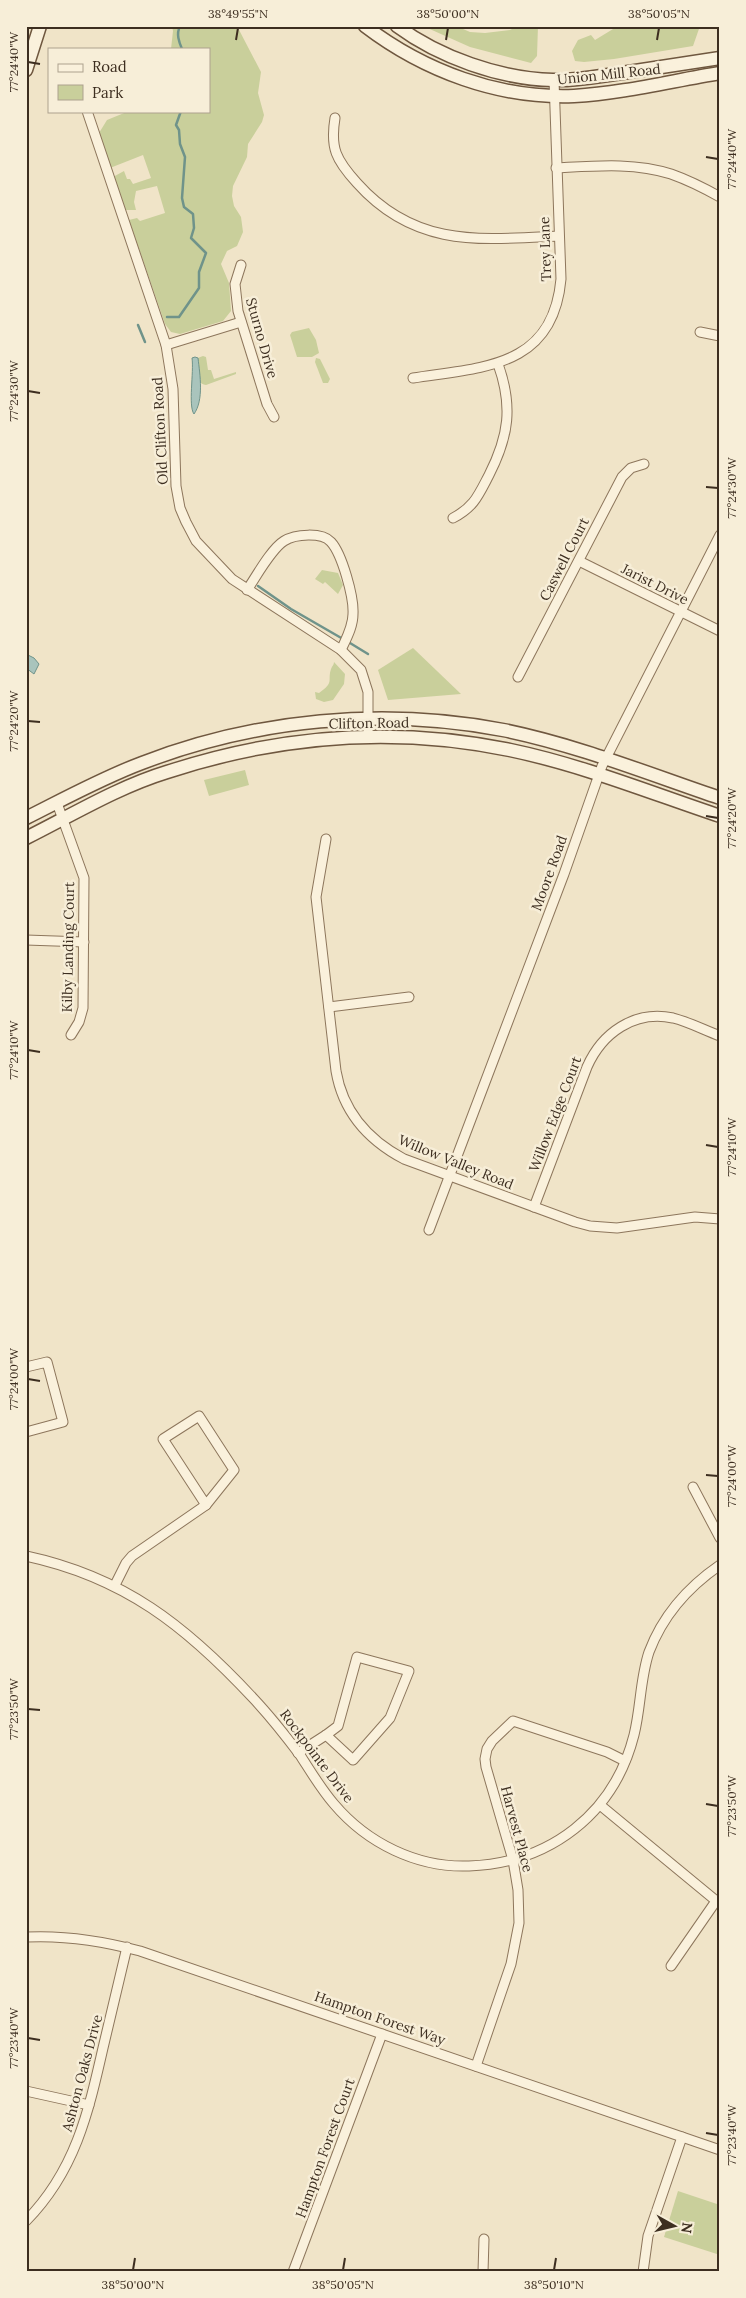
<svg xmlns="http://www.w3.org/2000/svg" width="746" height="2298" viewBox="0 0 746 2298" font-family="Lora,serif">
	<rect width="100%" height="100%" fill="#f0e4c8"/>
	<g fill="#c9cf9b">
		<path d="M172 26H237L261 72 258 93 264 115 262 122 248 144 247 157 233 186 232 196 234 206 241 217 243 232 237 246 227 251 221 264 229 283 231 311 223 321 180 334 171 332 165 324 129 220 137 218 140 221 165 213 157 186 136 191 134 202 136 210H125L113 177 124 171 127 179H130L133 184 151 178 143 155 110 168 99 133 107 120 129 111H209V49H171L173 31Z"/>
		<path d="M423 26H456L470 32 485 33 510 30 518 26H538L537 56 531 63 470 47Z"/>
		<path d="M618 26H700L693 46 614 59 584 62 575 61 572 51 578 40 591 35 595 40Z"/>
		<path d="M309 328 316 340 319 353 312 357H297L290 335 292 332Z"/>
		<path d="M203 356 206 357 208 370H211L214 379 236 372V374L206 385C194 383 196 369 195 359Z"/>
		<path d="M316 358 320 359 330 379 328 383H323L315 362Z"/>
		<path d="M322 570 338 573 343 585 338 594 325 582 323 584 315 579Z"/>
		<path d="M413 648 461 694 388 700 378 670Z"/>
		<path d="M334 662 345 674 344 684 333 700 324 702 316 699 315 692 319 693C335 682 327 681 331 669 332 666 334 665 334 662Z"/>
		<path d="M245 770 249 785 209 796 204 780Z"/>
		<path d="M678 2191 720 2205V2255L664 2237Z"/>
	</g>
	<g fill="#a9c4bc" stroke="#6f938a">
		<path d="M195 357 198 358C200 375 204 400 194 414 188 406 194 372 192 358Z"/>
		<path d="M26 654 34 658 39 664 34 674 26 668Z"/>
	</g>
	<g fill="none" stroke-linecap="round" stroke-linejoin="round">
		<g stroke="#6f938a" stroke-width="2.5">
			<path d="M180 26C176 34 179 42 182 49"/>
			<path d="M167 317H179L199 288V272L206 253 191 238 194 228 193 214 184 207 182 198 185 157 180 144 179 130 176 125 181 111"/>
			<path d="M138 325 145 342"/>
			<path d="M258 586 291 609 343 639"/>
			<path d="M350 643 368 654"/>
		</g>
		<g stroke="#8d765c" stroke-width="11">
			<g id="street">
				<path d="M87 111 166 345 173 389 176 486 180 508 186 522 196 541 232 579 341 650 361 670 368 692V736"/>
				<path d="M335 118C330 148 336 160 357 183 415 248 480 240 558 236"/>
				<path d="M556 168C594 166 634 162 671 174 688 180 704 188 720 197"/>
				<path d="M241 265 235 284 238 311 267 404 274 417"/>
				<path d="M700 332 720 336"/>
				<path d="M166 345 241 322"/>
				<path d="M413 378C483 367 553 368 561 279L554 80"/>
				<path d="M453 518C474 507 478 496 489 475 509 436 513 406 498 364"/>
				<path d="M579 561 720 631"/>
				<path d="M247 590C256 577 271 549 284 541 295 534 322 532 331 542 342 554 354 597 353 614 353 627 346 639 341 650"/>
				<path d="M518 677 622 477 631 468 644 464"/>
				<path d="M57 803 84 878 83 1008 79 1022 71 1035"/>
				<path d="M326 839 316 897 336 1071C343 1112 368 1140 404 1159L575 1222 590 1226 617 1228 695 1217 720 1219"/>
				<path d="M26 940 84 942"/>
				<path d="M329 1007 409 997"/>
				<path d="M534 1207 587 1067C602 1033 634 1010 673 1018 689 1022 704 1030 720 1036"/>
				<path d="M429 1230 564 874 602 766 720 535"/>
				<path d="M26 1367 47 1362 63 1422 26 1432"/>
				<path d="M199 1416 234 1470 206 1505 163 1439Z"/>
				<path d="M693 1487 720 1538"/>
				<path d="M26 1556C124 1577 186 1626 253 1698 270 1716 285 1735 300 1755 311 1772 321 1789 334 1804 367 1843 417 1868 469 1866 550 1863 614 1814 634 1735 641 1707 640 1679 649 1652 663 1615 688 1587 720 1565"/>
				<path d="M115 1585 126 1563 132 1556 206 1505"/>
				<path d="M357 1657 409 1671 390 1718 353 1760 326 1735 338 1726Z"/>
				<path d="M298 1753 326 1735"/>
				<path d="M600 1805 720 1904"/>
				<path d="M26 1937C65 1935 103 1941 140 1951L720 2150"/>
				<path d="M671 1966 716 1901"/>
				<path d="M476 2066 511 1964 519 1923 518 1890 513 1860 486 1767 485 1759 487 1749 492 1741 513 1721 607 1752 625 1761"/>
				<path d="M26 2091 89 2105"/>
				<path d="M26 2221C75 2171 88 2114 103 2048 111 2014 119 1981 127 1947"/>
				<path d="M293 2272 382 2034"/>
				<path d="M483 2272 484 2239"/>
				<path d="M643 2272 648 2236 682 2137"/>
			</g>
		</g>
		<g stroke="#6f573f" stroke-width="15">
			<g id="secondary">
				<path d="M365 26C424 71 499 99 574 96 623 93 671 81 720 73"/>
				<path d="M397 26C439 57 500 79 553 80 576 81 599 76 622 73 654 68 687 63 720 58"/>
				<path d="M26 70 40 26"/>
				<path d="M26 818C64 799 102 778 142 763 256 719 383 707 503 730 577 745 649 774 720 798"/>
				<path d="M26 838C72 815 118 787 167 772 280 735 394 726 510 750 582 765 651 793 720 816"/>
			</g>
		</g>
		<use href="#street" stroke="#faf1dc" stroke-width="9"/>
		<use href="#secondary" stroke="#faf1dc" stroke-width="12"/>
	</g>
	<path fill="none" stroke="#3d2e20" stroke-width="2" d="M236 40 238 28M446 40 448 28M657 40 659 28M28 62 40 64M706 157 718 159M28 391 40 393M706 487 718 488M28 721 40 722M706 816 718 818M28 1050 40 1052M706 1145 718 1147M28 1379 40 1381M706 1475 718 1476M28 1709 40 1710M706 1804 718 1806M28 2038 40 2040M706 2133 718 2135M133 2270 135 2258M343 2270 345 2258M554 2270 556 2258"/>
	<g text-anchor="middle" stroke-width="5" stroke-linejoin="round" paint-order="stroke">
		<g font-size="14" fill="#3d2e20" stroke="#f7eed8">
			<text transform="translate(609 74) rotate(-6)" y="5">Union Mill Road</text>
			<text transform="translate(545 249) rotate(-92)" y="5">Trey Lane</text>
			<text transform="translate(262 338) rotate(74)" y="5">Sturno Drive</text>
			<text transform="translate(160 431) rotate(-93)" y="5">Old Clifton Road</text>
			<text transform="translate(564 559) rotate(-63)" y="5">Caswell Court</text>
			<text transform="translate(655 584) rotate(27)" y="5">Jarist Drive</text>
			<text transform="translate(369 723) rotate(-1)" y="5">Clifton Road</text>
			<text transform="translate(549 873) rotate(-70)" y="5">Moore Road</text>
			<text transform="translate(68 947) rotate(-89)" y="5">Kilby Landing Court</text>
			<text transform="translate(555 1114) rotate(-69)" y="5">Willow Edge Court</text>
			<text transform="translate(456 1162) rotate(22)" y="5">Willow Valley Road</text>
			<text transform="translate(317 1756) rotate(53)" y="5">Rockpointe Drive</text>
			<text transform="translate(517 1829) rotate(75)" y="5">Harvest Place</text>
			<text transform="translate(380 2018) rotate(19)" y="5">Hampton Forest Way</text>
			<text transform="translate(82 2073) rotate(-75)" y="5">Ashton Oaks Drive</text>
			<text transform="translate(325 2148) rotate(-70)" y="5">Hampton Forest Court</text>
		</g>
	</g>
	<rect width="746" height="2298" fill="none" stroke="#f7eed8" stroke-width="55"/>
	<rect x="48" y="48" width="162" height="65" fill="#f7eed8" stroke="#ada18e"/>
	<rect x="58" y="64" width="25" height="8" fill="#faf1dc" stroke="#ada18e"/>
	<text x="92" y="72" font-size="15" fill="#3d2e20">Road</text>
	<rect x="58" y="85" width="25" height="15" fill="#c9cf9b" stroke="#ada18e"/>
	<text x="92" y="98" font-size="15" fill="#3d2e20">Park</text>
	<g transform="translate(674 2226) rotate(98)" stroke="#f7eed8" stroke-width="4" paint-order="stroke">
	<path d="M0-4L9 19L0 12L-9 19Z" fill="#3d2e20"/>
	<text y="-8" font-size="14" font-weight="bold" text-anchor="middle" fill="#3d2e20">N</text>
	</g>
	<rect x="28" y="28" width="690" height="2242" fill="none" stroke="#3d2e20" stroke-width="2"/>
	<g font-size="12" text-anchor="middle" fill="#3d2e20">
		<text x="238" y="18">38°49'55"N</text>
		<text x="448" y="18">38°50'00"N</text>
		<text x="659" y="18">38°50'05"N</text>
		<text transform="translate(14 62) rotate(-90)" y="4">77°24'40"W</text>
		<text transform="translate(732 159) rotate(-90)" y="4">77°24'40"W</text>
		<text transform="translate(14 391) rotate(-90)" y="4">77°24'30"W</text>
		<text transform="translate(732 488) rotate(-90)" y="4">77°24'30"W</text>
		<text transform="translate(14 721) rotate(-90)" y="4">77°24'20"W</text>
		<text transform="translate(732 818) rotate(-90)" y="4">77°24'20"W</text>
		<text transform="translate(14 1050) rotate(-90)" y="4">77°24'10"W</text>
		<text transform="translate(732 1147) rotate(-90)" y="4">77°24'10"W</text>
		<text transform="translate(14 1379) rotate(-90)" y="4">77°24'00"W</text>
		<text transform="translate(732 1476) rotate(-90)" y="4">77°24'00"W</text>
		<text transform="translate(14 1709) rotate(-90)" y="4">77°23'50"W</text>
		<text transform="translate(732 1806) rotate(-90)" y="4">77°23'50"W</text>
		<text transform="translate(14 2038) rotate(-90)" y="4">77°23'40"W</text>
		<text transform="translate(732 2135) rotate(-90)" y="4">77°23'40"W</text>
		<text x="133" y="2289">38°50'00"N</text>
		<text x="343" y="2289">38°50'05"N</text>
		<text x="554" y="2289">38°50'10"N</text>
	</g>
</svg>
